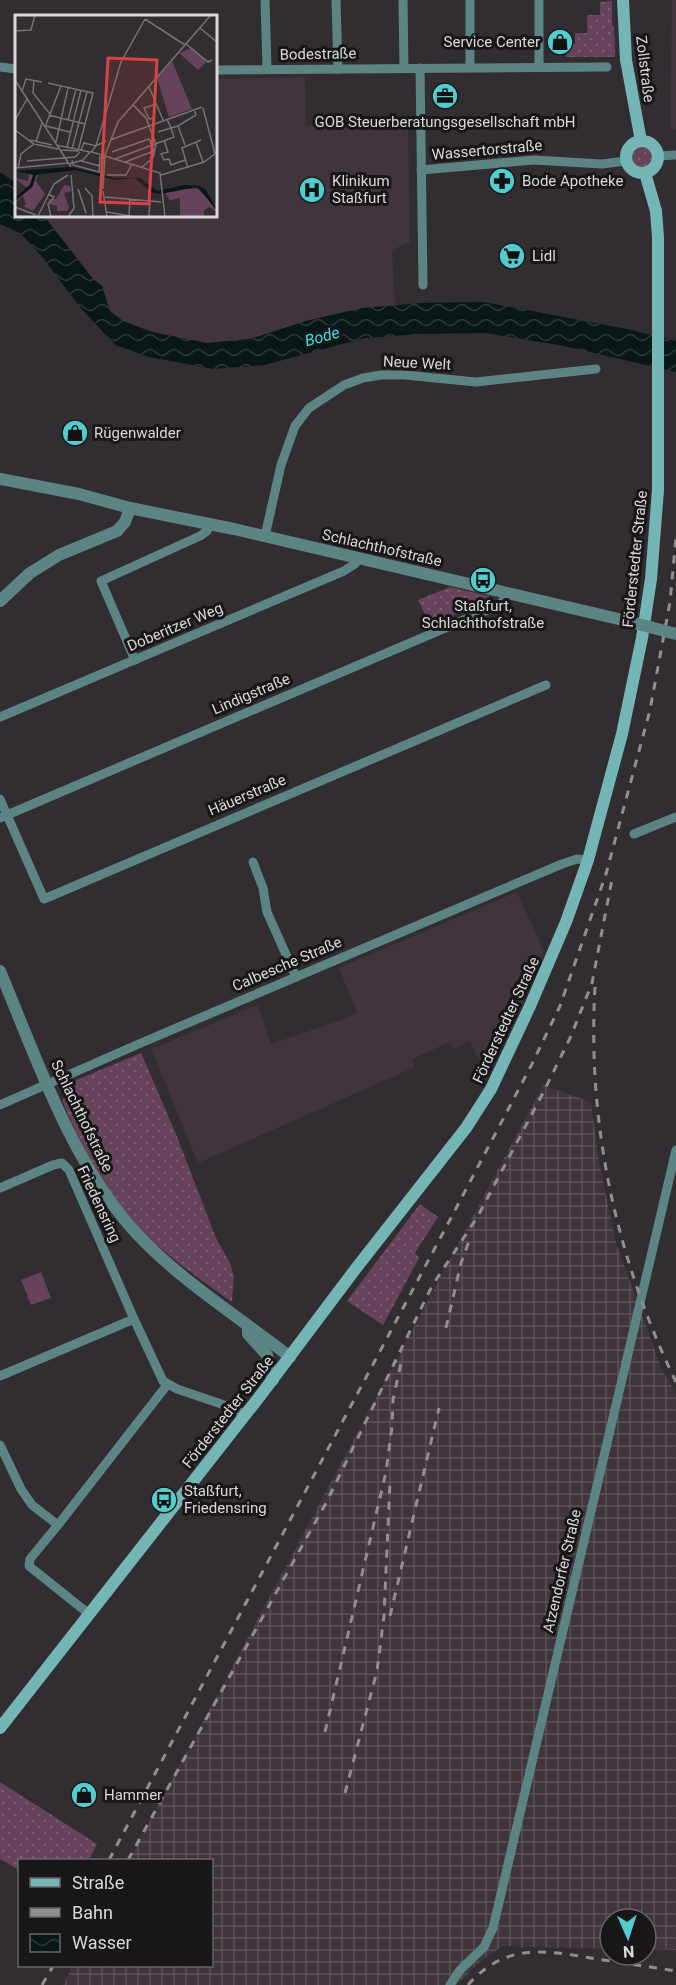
<svg xmlns="http://www.w3.org/2000/svg" width="676" height="1985" viewBox="0 0 676 1985" font-family="Roboto,sans-serif">
	<defs>
		<pattern id="industrial-grid" width="8" height="8" patternUnits="userSpaceOnUse" patternTransform="scale(1.5)"><rect width="8" height="8" fill="#40353c"/><path d="M0 4h8M4 0v8" fill="none" stroke="#5b5258"/></pattern>
		<pattern id="grass-dots" width="8" height="8" patternUnits="userSpaceOnUse" patternTransform="scale(1.5)"><rect width="8" height="8" fill="#66435b"/><path d="M2 2h.1M6 6h.1" fill="none" stroke="#7b5d72" stroke-width="1.8" stroke-linecap="round"/></pattern>
		<pattern id="water-waves" width="16" height="10" patternUnits="userSpaceOnUse" patternTransform="scale(1.5)"><rect width="16" height="10" fill="#091718"/><path d="M0 5q4-4 8 0t8 0" fill="none" stroke="#2c3839"/></pattern>
	</defs>
	<rect width="100%" height="100%" fill="#322d30"/>
	<g fill="#40353c">
		<path d="M672 0H676V130L670 128Z"/>
		<path d="M305 77 306 125 408 123 410 242 392 250 395 305 362 308 306 321 250 339 207 343 152 332 123 321 110 311 102 286 93 279 44 216H216V79Z"/>
		<path d="M517 892 544 951 513 1024 493 1063 477 1056 470 1041 453 1049 450 1042 412 1059 415 1067 198 1163 151 1049 258 1005 271 1044 342 1020 357 1013 339 968Z"/>
	</g>
	<path fill="url(#industrial-grid)" d="M543 1085 591 1102 599 1162 616 1243 662 1370 676 1393V1950L646 1949V1919H610V1949L502 1946 477 1964 457 1985H63L73 1966H212V1860H129Z"/>
	<g fill="url(#grass-dots)">
		<path d="M612 1V25L614 27 615 57H566V45L575 44V33H587V15H600V2Z"/>
		<circle cx="642" cy="158" r="11"/>
		<path d="M450 587 489 596 488 601 430 625 418 600Z"/>
		<path d="M141 1053 176 1134 216 1238 230 1263 234 1277 232 1302C204 1282 175 1262 149 1238 110 1200 82 1150 62 1100L64 1098C64 1090 68 1086 74 1081Z"/>
		<path d="M420 1204 438 1217 415 1253 419 1258 383 1325 347 1301Z"/>
		<path d="M0 1782 97 1844 89 1860H20L19 1870 0 1859Z"/>
	</g>
	<path fill="#66435b" d="M41 1272 51 1298 31 1305 21 1280Z"/>
	<path fill="url(#water-waves)" d="M0 172 16 183V216H44L93 279 102 286 110 311 123 321 152 332 207 343 250 339 306 321 362 308 422 303 484 302 627 329 676 341V372L564 346 485 333 422 334 365 338 264 365 213 369 149 357 115 345 79 306 40 254 20 233 0 224Z"/>
	<g fill="none" stroke-linecap="round" stroke-linejoin="round">
		<g stroke="#5d8485" stroke-width="9">
			<path d="M265 0 267 69"/>
			<path d="M336 0 338 69"/>
			<path d="M403 0 404 68"/>
			<path d="M0 67 16 69"/>
			<path d="M470 67V0"/>
			<path d="M539 67V0"/>
			<path d="M420 68 423 285"/>
			<path d="M216 70 607 67"/>
			<path d="M658 156 676 155"/>
			<path d="M421 170 534 160 602 164 626 161"/>
			<path d="M265 536 281 465 295 426 309 408 344 385 363 378 381 375H405L476 382 596 369"/>
			<path d="M135 660 101 581 200 536 207 531 210 525"/>
			<path d="M0 717 344 571 355 564 358 558"/>
			<path d="M0 799 44 899 546 685"/>
			<path d="M0 818 499 605 505 599 507 592"/>
			<path d="M634 834 676 817"/>
			<path d="M253 862 263 888 267 912 296 977"/>
			<path d="M0 1105 141 1043 562 864 577 859 588 860"/>
			<path d="M0 1188 53 1165 62 1163 69 1170 134 1319 0 1376"/>
			<path d="M134 1319 163 1381 177 1389 233 1408 245 1415"/>
			<path d="M0 1445 21 1489 32 1505 58 1525 30 1559 29 1566 89 1614"/>
			<path d="M58 1525 167 1385"/>
			<path d="M450 1985 460 1970 484 1947 493 1928 676 1150"/>
		</g>
		<g stroke="#5d8485" stroke-width="12">
			<path d="M0 479 79 494 130 508 234 529 627 621"/>
			<path d="M0 601 30 573 59 555 117 531 125 522 130 508"/>
			<path d="M0 971C37 1059 71 1163 137 1234 181 1281 239 1317 290 1357"/>
			<path d="M248 1328V1334L267 1355 273 1380"/>
		</g>
		<g stroke="#74b5b6" stroke-width="12">
			<path d="M623 0 626 60 641 141"/>
			<circle cx="642" cy="157" r="16"/>
			<path d="M0 1728 260 1396 357 1267 466 1128 491 1089 530 1006 566 922 588 860 622 734 642 638 651 579 658 490V237L656 211 645 173"/>
		</g>
		<g stroke="#918e90" stroke-width="3" stroke-dasharray="8 8" stroke-linecap="butt">
			<path d="M595 987C587 1124 616 1258 676 1382"/>
			<path d="M446 1328 461 1263 471 1236"/>
			<path d="M390 1616 439 1408"/>
			<path d="M325 1732 386 1472 392 1427 393 1400 401 1363"/>
			<path d="M345 1793 377 1671 384 1616 390 1481"/>
			<path d="M109 1860 452 1216 532 1064 560 1006 606 874 650 710 670 602 676 537"/>
			<path d="M128 1860 327 1501 432 1286 478 1216 543 1093 571 1036 592 983 613 874"/>
			<path d="M42 1985 53 1966"/>
			<path d="M468 1985C481 1970 498 1958 518 1954 544 1949 572 1955 597 1959 624 1963 650 1967 676 1971"/>
		</g>
		<path stroke="#5d8485" stroke-width="12" d="M627 621 676 634"/>
	</g>
	<defs>
		<g id="shop-disc" transform="scale(1.35)"><circle r="9.5" fill="#52cdcf" stroke="#181617"/><path d="M-5-2.5h2.3a2.7 3.5 0 0 1 5.4 0H5L5.5 6h-11ZM-1.5-2.5h3a1.5 2.3 0 0 0-3 0Z" fill="#111"/></g>
		<g id="office-disc" transform="scale(1.35)"><circle r="9.5" fill="#52cdcf" stroke="#181617"/><path d="M-6-3h4V-5.5h4V-3h4V5H-6ZM-1-4.5V-3h2v-1.5ZM-6 0V1H6V0Z" fill="#111"/></g>
		<g id="pharmacy-disc" transform="scale(1.35)"><circle r="9.5" fill="#52cdcf" stroke="#181617"/><path d="M-2-6h4v4h4v4h-4v4h-4v-4h-4v-4h4Z" fill="#111"/></g>
		<g id="hospital-disc" transform="scale(1.35)"><circle r="9.5" fill="#52cdcf" stroke="#181617"/><path d="M-5-5h3v3.5h4V-5h3V5h-3V1.5h-4V5h-3Z" fill="#111"/></g>
		<g id="supermarket-disc" transform="scale(1.35)"><circle r="9.5" fill="#52cdcf" stroke="#181617"/><path d="M-6-5.5h2.5l.6 2H6L4.5 2H-2.5L-4.4-4H-6ZM-1.5 3.2a1.3 1.3 0 1 0 .1 0ZM3 3.2a1.3 1.3 0 1 0 .1 0Z" fill="#111"/></g>
		<g id="bus-disc" transform="scale(1.35)"><circle r="9.5" fill="#52cdcf" stroke="#181617"/><path d="M-5-6H5V4H4V6H2V4H-2V6H-4V4H-5ZM-3.5-4V0h7V-4ZM-3.5 1.2v1.5H-2V1.2ZM2 1.2v1.5H3.5V1.2Z" fill="#111"/></g>
	</defs>
	<g fill-rule="evenodd">
		<use href="#shop-disc" x="560" y="42"/>
		<use href="#office-disc" x="445" y="96"/>
		<use href="#pharmacy-disc" x="502" y="181"/>
		<use href="#hospital-disc" x="312" y="190"/>
		<use href="#supermarket-disc" x="512" y="256"/>
		<use href="#shop-disc" x="75" y="433"/>
		<use href="#bus-disc" x="483" y="580"/>
		<use href="#bus-disc" x="164" y="1500"/>
		<use href="#shop-disc" x="84" y="1795"/>
	</g>
	<g text-anchor="middle" stroke-width="6" stroke-linejoin="round" paint-order="stroke">
		<g font-size="15" fill="#dbd8da" stroke="#181617" text-anchor="start">
			<text x="540" y="47" text-anchor="end">Service Center</text>
			<text x="445" y="127" text-anchor="middle">GOB Steuerberatungsgesellschaft mbH</text>
			<text x="332" y="186">Klinikum<tspan x="332" dy="17">Staßfurt</tspan></text>
			<text x="522" y="186">Bode Apotheke</text>
			<text x="532" y="261">Lidl</text>
			<text x="94" y="438">Rügenwalder</text>
			<text x="483" y="611" text-anchor="middle">Staßfurt,<tspan x="483" dy="17">Schlachthofstraße</tspan></text>
			<text x="184" y="1496">Staßfurt,<tspan x="184" dy="17">Friedensring</tspan></text>
			<text x="104" y="1800">Hammer</text>
		</g>
		<g font-size="15" fill="#dbd8da" stroke="#181617">
			<text transform="translate(318 54) rotate(-1)" y="5">Bodestraße</text>
			<text transform="translate(645 69) rotate(83)" y="5">Zollstraße</text>
			<text transform="translate(487 150) rotate(-5)" y="5">Wassertorstraße</text>
			<text transform="translate(417 363) rotate(3)" y="5">Neue Welt</text>
			<text transform="translate(382 548) rotate(13)" y="5">Schlachthofstraße</text>
			<text transform="translate(635 559) rotate(-84)" y="5">Förderstedter Straße</text>
			<text transform="translate(175 627) rotate(-23)" y="5">Doberitzer Weg</text>
			<text transform="translate(251 694) rotate(-23)" y="5">Lindigstraße</text>
			<text transform="translate(247 795) rotate(-23)" y="5">Häuerstraße</text>
			<text transform="translate(287 964) rotate(-23)" y="5">Calbesche Straße</text>
			<text transform="translate(506 1020) rotate(-65)" y="5">Förderstedter Straße</text>
			<text transform="translate(82 1116) rotate(64)" y="5">Schlachthofstraße</text>
			<text transform="translate(99 1204) rotate(65)" y="5">Friedensring</text>
			<text transform="translate(228 1412) rotate(-52)" y="5">Förderstedter Straße</text>
			<text transform="translate(562 1571) rotate(-77)" y="5">Atzendorfer Straße</text>
		</g>
		<g font-size="16" font-style="italic" fill="#3edfe2" stroke="#181617">
			<text transform="translate(322 336) rotate(-15)" y="6">Bode</text>
		</g>
	</g>
	<g transform="translate(15 15)">
		<rect width="202" height="202" fill="#322d30"/>
		<path d="M177 33 192 46 183 55 164 38ZM157 46 177 94 154 102 142 63ZM167 173 186 174 202 197 194 192 189 195V202H165V183L155 185 150 178Z" fill="#66435b"/>
		<path d="M14 159 23 160 21 166 30 179 18 196 8 191 11 190 8 181 0 187V181L12 173 0 163 13 166Z" fill="#66435b"/>
		<path d="M49 170 55 171 56 176 49 178 54 192 52 196H42V191L34 189V184H41Z" fill="#66435b"/>
		<path d="M57 152 100 163H125L142 176 170 170 184 171 191 175 202 195 182 172 145 179 136 177 120 163 100 165 61 155 19 160 0 156Z" fill="#091718"/>
		<path fill="none" stroke="#091718" stroke-width="3" d="M0 184 16 171 20 159"/>
		<path fill="none" stroke="#767174" stroke-width="1.5" d="M130 4 170 30M185 13 203 28M0 16 16 15 20 0M170 28 193 47 197 45M0 65 56 152M19 65 18 78 35 99M33 68 78 78 63 136 45 135M134 72 148 105M7 76 11 64 27 67M118 90 131 103 141 129 138 143 127 152M188 93 200 139M34 100 70 109M140 103 134 104 129 93 141 89M152 104 156 113 163 111 181 100 179 94M0 105 12 84M53 105 61 74M31 111 55 117M163 111 170 130M30 112 46 71M0 115 19 129 43 134M15 125 37 130M95 125 187 92M149 125 153 137 146 139 149 145 154 144 156 150 170 145M21 127 27 108M41 127 53 73M181 127 188 147M41 130 75 137 68 145 54 149M52 132 66 75M57 134 72 77M66 135 69 128 81 131 91 126M77 137 145 158 150 202M97 137 134 124 139 136 110 147M75 138 81 131 106 47 130 4M100 144 159 122 156 113 143 117M57 145 58 150 84 157 85 141M12 146 60 142 65 137M66 146 85 151M0 153 53 148M3 153 6 139 19 129M173 153 167 133 186 125M92 160H111L117 149M146 160 189 147 200 139M70 173 77 181 78 202M63 174 71 198M88 174 90 140 103 107 196 0M88 176 92 202M33 179 39 182 33 189 36 202M90 182 146 187M0 192 21 200M92 197 121 202M23 201 39 169 53 160M114 201 115 183M53 202 59 193 56 160M134 202 135 184"/>
		<path fill="#d74243" fill-opacity="0.15" stroke="#d74243" stroke-width="3" d="M93 43 142 45 134 189 85 187Z"/>
		<rect width="202" height="202" fill="none" stroke="#dbd8da" stroke-width="3"/>
	</g>
	<rect x="18" y="1859" width="195" height="108" fill="#181617" stroke="#666465" stroke-width="1.5"/>
	<rect x="30" y="1878" width="30" height="9" fill="#74b5b6" stroke="#666465" stroke-width="1.5"/>
	<text x="72" y="1889" font-size="18" fill="#dbd8da">Straße</text>
	<rect x="30" y="1908" width="30" height="9" fill="#918e90" stroke="#666465" stroke-width="1.5"/>
	<text x="72" y="1919" font-size="18" fill="#dbd8da">Bahn</text>
	<rect x="30" y="1934" width="30" height="18" fill="url(#water-waves)" stroke="#666465" stroke-width="1.5"/>
	<text x="72" y="1949" font-size="18" fill="#dbd8da">Wasser</text>
	<g transform="translate(628 1937) rotate(177)"><circle r="28" fill="#181617" stroke="#666465" stroke-width="1.5"/>
	<path d="M0-4.5L10 22L0 15L-10 22Z" fill="#52cdcf"/>
	<text y="-9" font-size="16" font-weight="bold" text-anchor="middle" fill="#dbd8da">N</text>
	</g>
</svg>
